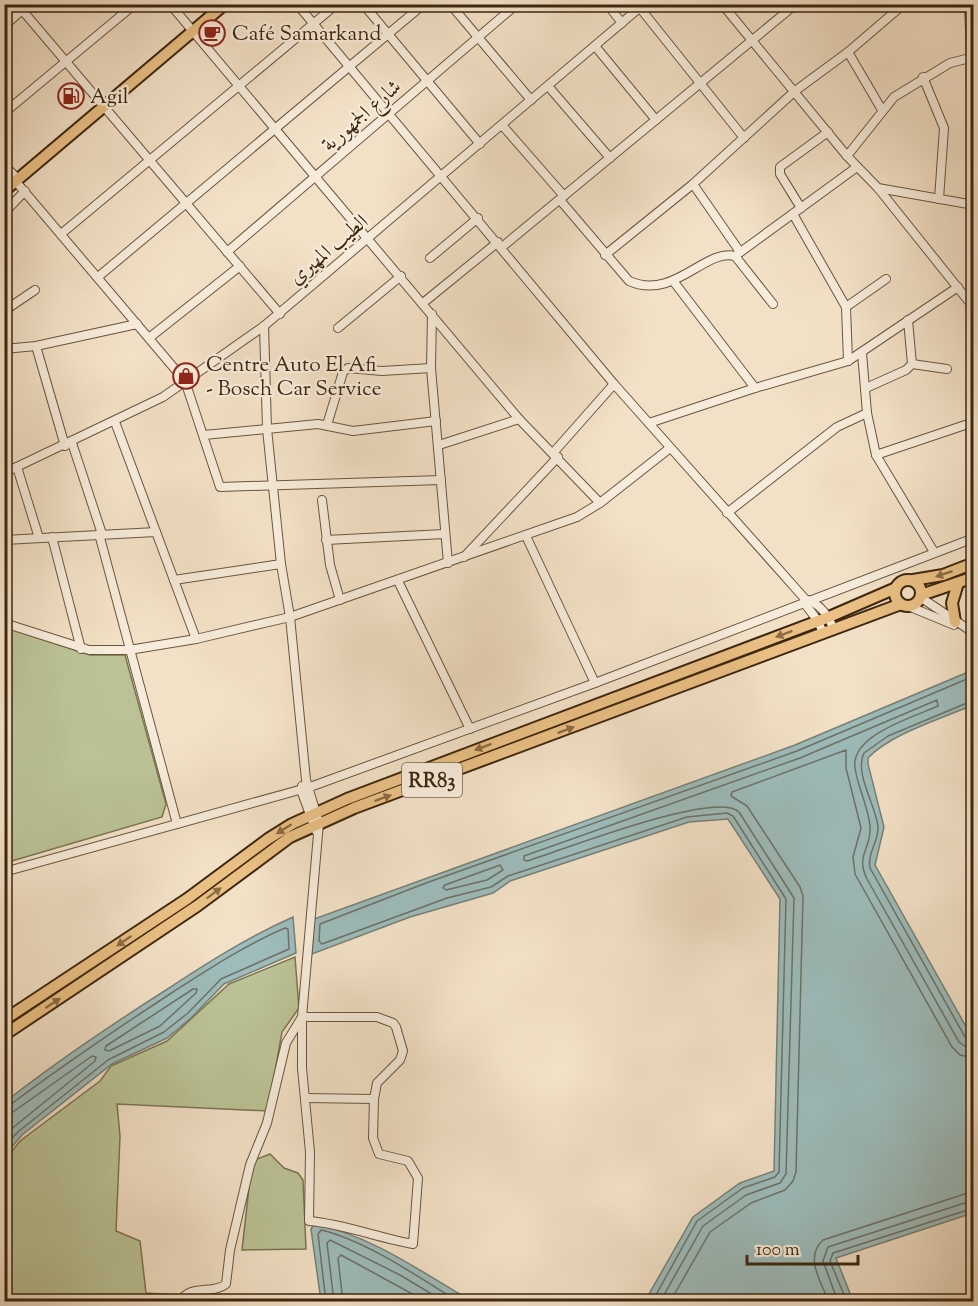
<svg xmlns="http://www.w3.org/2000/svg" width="978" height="1306" viewBox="0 0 978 1306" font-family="'Sorts Mill Goudy',Amiri,serif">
	<rect width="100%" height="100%" fill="#f3e1c7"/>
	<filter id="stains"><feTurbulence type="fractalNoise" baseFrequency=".00333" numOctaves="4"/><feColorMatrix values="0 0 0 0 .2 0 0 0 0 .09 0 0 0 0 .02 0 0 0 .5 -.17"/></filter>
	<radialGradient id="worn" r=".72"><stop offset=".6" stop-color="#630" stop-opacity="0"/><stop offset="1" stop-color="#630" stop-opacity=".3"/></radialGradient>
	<g fill="#bbc396" stroke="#7c7452" stroke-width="1.5">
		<path d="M5 627 90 655H125L166 804 162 817 5 863Z"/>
		<path d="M295 957 299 1008 282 1032 268 1111 117 1104 120 1136 116 1231 140 1241 146 1293 177 1295 173 1299 5 1302V1160L20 1141 100 1081 111 1066 167 1041 229 984Z"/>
		<path d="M270 1154 284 1168 298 1173 303 1180 306 1249 242 1250 252 1161Z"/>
	</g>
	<g fill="#9dbcbb" stroke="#778076" stroke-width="1.5">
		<path d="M973 670V705C943 718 890 734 868 758V764L884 827 875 865 973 1039V1213L836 1258 853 1301H645L693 1217 740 1183 774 1171 780 899 728 819 689 822 510 881 493 893 410 917 312 954 314 919 795 745Z"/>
		<path d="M293 917 296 953 224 984 192 1017 167 1038 112 1064 22 1135 5 1155V1102C56 1062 111 1025 166 990 207 963 248 937 293 917Z"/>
		<path d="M314 1224C370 1235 422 1272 471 1301H321L311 1229Z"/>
	</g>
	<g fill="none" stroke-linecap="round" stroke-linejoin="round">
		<g stroke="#6d7165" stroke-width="1.5">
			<path d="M974 700 888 736 864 753C854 774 876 805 878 827 879 841 867 853 870 868L965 1037 974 1041"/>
			<path d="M500 865 503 870 487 880 446 890 443 888 445 885Z"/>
			<path d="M193 989H197L196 993 160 1026 109 1051 105 1050 106 1046Z"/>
			<path d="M4 1107 10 1105C63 1065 118 1028 173 992 209 969 245 945 285 928L288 929 289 949 221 979 188 1013 164 1032 108 1060 19 1131 4 1146"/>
			<path d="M4 1114 13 1112 92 1056 96 1057 95 1061 4 1135"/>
			<path d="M326 1302 318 1234 321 1230C365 1240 420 1278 459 1302"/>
			<path d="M334 1302 327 1243 330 1240 400 1275 445 1302"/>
			<path d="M343 1302 338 1258 341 1255 427 1302"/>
			<path d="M652 1302 697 1221 743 1188 775 1177 779 1172 786 899 733 816 727 813 687 817 508 876 491 887 447 898 322 944 319 941 320 924 426 883 797 751 974 676"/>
			<path d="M660 1302 703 1226 746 1195 780 1183 786 1174 794 898 739 812C717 789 560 851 527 861L524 860V856L800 758 937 700 938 706C914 717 850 735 855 768 858 788 868 806 870 826 872 849 855 854 867 879L959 1042 966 1047 974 1049"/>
			<path d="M670 1302 710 1232 751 1203 785 1190 793 1181 796 1172 803 896 800 887 747 806 731 796 732 792 846 750V768L861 828 853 857 855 874 952 1047 960 1055 974 1058"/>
			<path d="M829 1302C821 1282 804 1257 823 1240L974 1191"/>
			<path d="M838 1302 823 1261 828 1247 974 1200"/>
			<path d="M847 1302 830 1261 833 1253 974 1208"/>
		</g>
		<g stroke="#6a553d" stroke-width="10">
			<g id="minor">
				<path d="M17 4 280 314"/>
				<path d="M170 4 519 419 600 503"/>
				<path d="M297 4 614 384 805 599C819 603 828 615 833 628"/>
				<path d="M363 4 480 144"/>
				<path d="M450 4 531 100"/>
				<path d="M607 4 622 23"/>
				<path d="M722 4 847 156 878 188 974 308"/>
				<path d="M969 4 971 56"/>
				<path d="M640 8 744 138"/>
				<path d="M4 26 29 4"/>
				<path d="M595 46 656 120"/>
				<path d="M848 52 882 110"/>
				<path d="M923 77 944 128 939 199"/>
				<path d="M548 86 610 158"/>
				<path d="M4 113 135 4"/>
				<path d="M502 125 564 196"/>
				<path d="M847 156 894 97 950 63 974 57"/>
				<path d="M4 165 17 178 18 184 185 381 220 487 441 480"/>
				<path d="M4 177 17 184"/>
				<path d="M693 184 740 252"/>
				<path d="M878 188 974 205"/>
				<path d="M560 200 629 281C674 301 705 248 735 256L857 167"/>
				<path d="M801 208 780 174V167L828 132"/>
				<path d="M4 213 25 191"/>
				<path d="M793 214 846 307 848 361"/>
				<path d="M61 234 337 4"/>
				<path d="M502 247 796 4"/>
				<path d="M227 252 517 4"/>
				<path d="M605 255 693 184 795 91 848 52 904 4"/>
				<path d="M735 256 773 304"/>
				<path d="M430 258 478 218"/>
				<path d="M98 277 424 4"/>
				<path d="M674 282 755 388"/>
				<path d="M423 303 498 242"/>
				<path d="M846 307 886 279"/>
				<path d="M4 311 35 290"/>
				<path d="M432 314 431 368 448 563"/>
				<path d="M338 328 401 276"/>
				<path d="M149 338 240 266"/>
				<path d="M36 346 65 446"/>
				<path d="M4 349 36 346 137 324"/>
				<path d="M862 353 867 413 876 455 974 422"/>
				<path d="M912 364 947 369"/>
				<path d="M866 388 906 370 912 364 908 320"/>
				<path d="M115 422 196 639"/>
				<path d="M649 423 755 388 848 361 958 287"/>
				<path d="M327 425 343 372 348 368 382 371 431 368"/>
				<path d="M204 435 318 424 353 431 436 421"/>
				<path d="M72 443 102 534"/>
				<path d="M439 445 519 419"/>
				<path d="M553 453 614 384"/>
				<path d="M876 455 934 552"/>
				<path d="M17 467 39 538"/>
				<path d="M4 473 163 397 264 326 644 4"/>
				<path d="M322 500 330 565 340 600"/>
				<path d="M727 513 837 427 867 413"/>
				<path d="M99 534 177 824"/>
				<path d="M526 536 595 683"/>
				<path d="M52 537 81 649"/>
				<path d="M4 540 156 532"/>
				<path d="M326 540 444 534"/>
				<path d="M464 557 558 457"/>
				<path d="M174 580 281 564"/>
				<path d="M398 581 470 729"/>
				<path d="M920 597 974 633"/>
				<path d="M805 600V604L818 621 823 633"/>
				<path d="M908 606 954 625"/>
				<path d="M4 623 89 650H129L196 639 290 617 577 517 600 503 670 448"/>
				<path d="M302 786 301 790 316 831"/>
				<path d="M4 872 310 787 595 683 974 538"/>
				<path d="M305 1098 374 1099"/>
				<path d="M180 1302C190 1283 213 1295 226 1284L230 1250 250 1165 267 1123 286 1043 302 1017H377L393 1023 396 1027 403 1051 400 1060 377 1083 374 1099 373 1138 379 1154 408 1161 418 1178 413 1244C378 1238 345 1224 309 1221L310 1152 302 1068V1017L319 823 306 780 290 617 281 564 267 429 264 326"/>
			</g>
		</g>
		<g stroke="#3d260f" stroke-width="14">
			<g id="major">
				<path d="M4 191 225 4"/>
				<path d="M913 580 943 575 974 563"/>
				<circle cx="908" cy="593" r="13"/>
				<path d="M921 595 974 577"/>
				<path d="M955 622 952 603 958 583"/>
				<path d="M4 1020 187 899 268 839 292 824 347 799 829 617 896 588"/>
				<path d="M4 1035 197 906 290 837 354 808 901 604"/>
			</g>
		</g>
		<use href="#minor" stroke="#f7ecdb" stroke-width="8"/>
		<use href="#major" stroke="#eac084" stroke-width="10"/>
	</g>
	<defs><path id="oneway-solid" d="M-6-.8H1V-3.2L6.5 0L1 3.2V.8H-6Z" transform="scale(1.5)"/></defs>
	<g fill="#8b6b44">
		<use href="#oneway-solid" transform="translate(944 574) rotate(162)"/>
		<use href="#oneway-solid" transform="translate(784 634) rotate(159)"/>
		<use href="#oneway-solid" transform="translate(566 730) rotate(-21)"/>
		<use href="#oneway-solid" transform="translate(483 747) rotate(159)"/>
		<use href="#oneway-solid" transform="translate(383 798) rotate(-20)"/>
		<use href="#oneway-solid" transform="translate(284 829) rotate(148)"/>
		<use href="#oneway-solid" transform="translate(214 893) rotate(-37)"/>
		<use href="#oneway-solid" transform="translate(124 941) rotate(146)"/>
		<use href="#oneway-solid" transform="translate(53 1003) rotate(-33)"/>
	</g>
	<defs>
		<g id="cafe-ring" transform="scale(1.35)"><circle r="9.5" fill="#f7ecdb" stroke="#8f2418" stroke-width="1.5"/><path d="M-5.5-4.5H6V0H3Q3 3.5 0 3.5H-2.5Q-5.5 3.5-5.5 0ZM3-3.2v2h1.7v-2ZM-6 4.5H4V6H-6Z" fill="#8f2418"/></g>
		<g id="fuel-ring" transform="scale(1.35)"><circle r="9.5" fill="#f7ecdb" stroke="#8f2418" stroke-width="1.5"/><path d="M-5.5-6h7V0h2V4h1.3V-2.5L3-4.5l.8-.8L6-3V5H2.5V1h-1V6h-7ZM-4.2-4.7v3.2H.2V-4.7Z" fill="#8f2418"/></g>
		<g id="shop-ring" transform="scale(1.35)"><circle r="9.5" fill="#f7ecdb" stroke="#8f2418" stroke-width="1.5"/><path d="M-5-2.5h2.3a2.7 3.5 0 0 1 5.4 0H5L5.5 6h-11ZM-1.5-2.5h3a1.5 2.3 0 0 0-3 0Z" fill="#8f2418"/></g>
	</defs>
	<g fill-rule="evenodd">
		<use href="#cafe-ring" x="212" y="33"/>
		<use href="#fuel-ring" x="71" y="96"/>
		<use href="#shop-ring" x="186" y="376"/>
	</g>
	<g text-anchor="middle" stroke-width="4.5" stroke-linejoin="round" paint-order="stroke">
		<rect fill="#f7ecdb" stroke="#75614c" stroke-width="1.5" x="402" y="763" width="60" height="34" rx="4.5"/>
		<g font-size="20" font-weight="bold" fill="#3d260f">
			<text x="432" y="787">RR83</text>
		</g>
		<g font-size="21" fill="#3d260f" stroke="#f7ecdb" text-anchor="start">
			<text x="232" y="40">Café Samarkand</text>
			<text x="90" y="103">Agil</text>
			<text x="206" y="371">Centre Auto El Afi<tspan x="206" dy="24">- Bosch Car Service</tspan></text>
		</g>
		<g font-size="21" fill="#3d260f" stroke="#f7ecdb">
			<text transform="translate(361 115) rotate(-41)" y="7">شارع الجمهورية</text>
			<text transform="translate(328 249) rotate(-40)" y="7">الطيب المهيري</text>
		</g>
	</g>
	<rect width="978" height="1306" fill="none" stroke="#f3e1c7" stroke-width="24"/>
	<rect x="6" y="6" width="966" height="1294" fill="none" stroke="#3d260f" stroke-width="3"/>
	<rect x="12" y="12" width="954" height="1282" fill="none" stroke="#3d260f" stroke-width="1.5"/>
	<path d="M747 1255v9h111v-9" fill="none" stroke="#3d260f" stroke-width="3"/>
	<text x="756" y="1255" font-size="18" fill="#3d260f" stroke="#f7ecdb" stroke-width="4.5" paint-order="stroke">100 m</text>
	<rect width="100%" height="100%" filter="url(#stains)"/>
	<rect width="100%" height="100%" fill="url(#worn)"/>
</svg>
